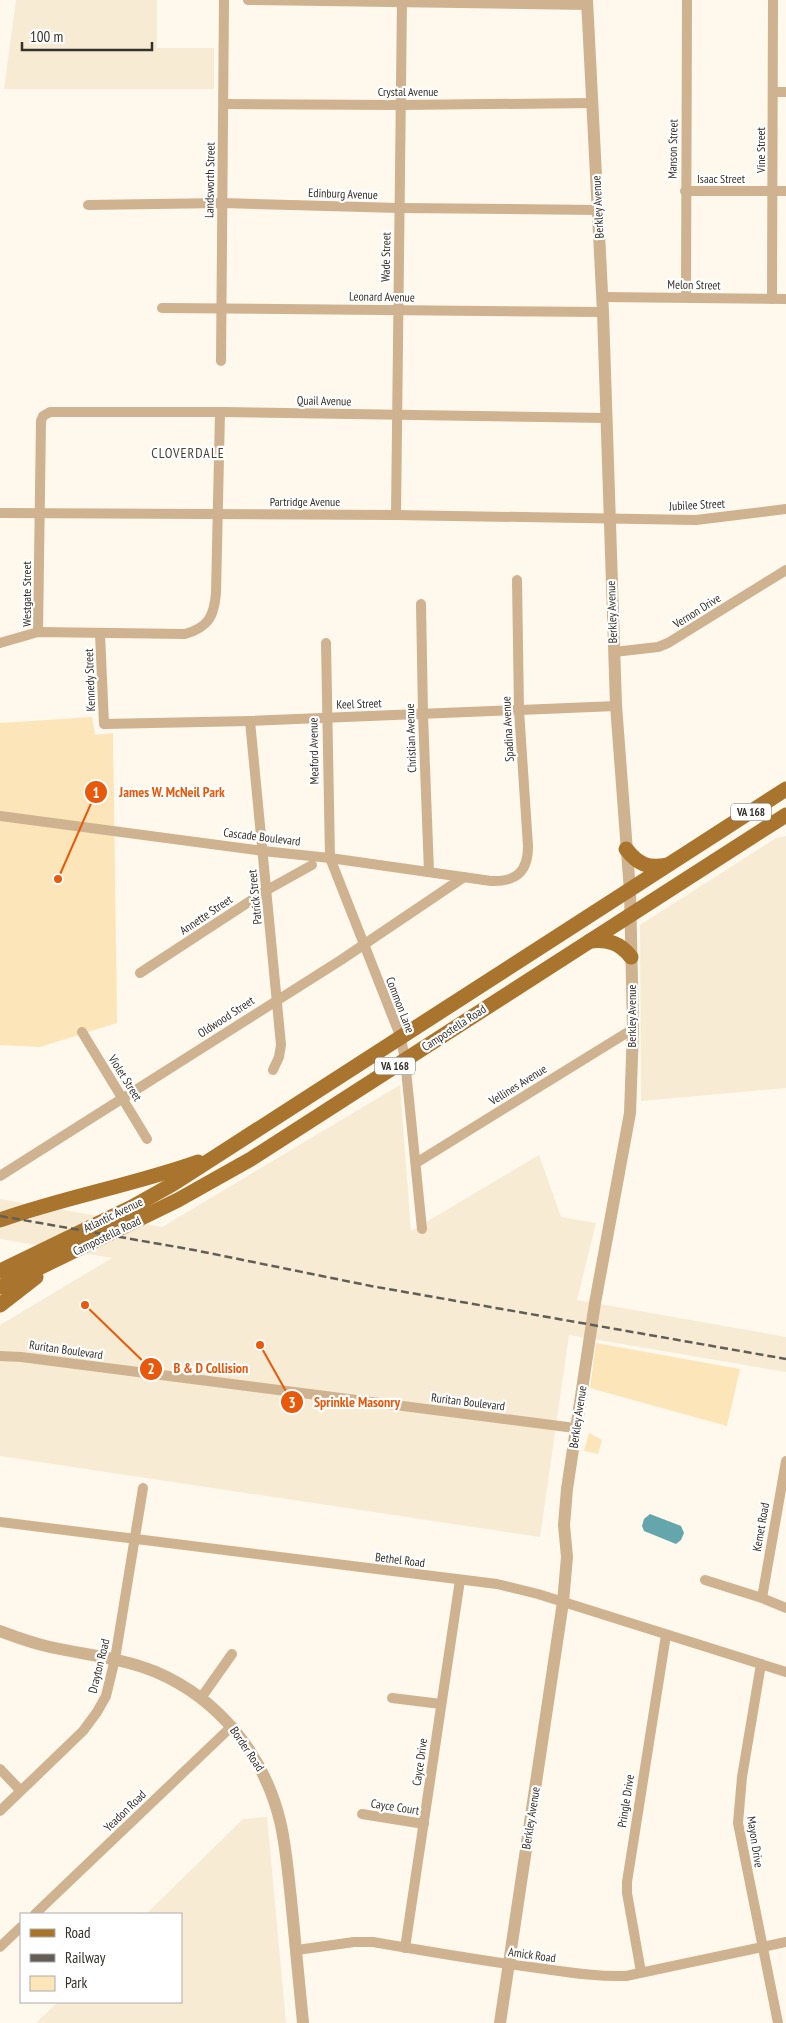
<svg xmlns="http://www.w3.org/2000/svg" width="786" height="2023" viewBox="0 0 786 2023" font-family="'PT Sans Narrow',sans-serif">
	<rect width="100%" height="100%" fill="#fff8ec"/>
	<g fill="#f7ebd4">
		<path d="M16 0H157V48H214V89H4Z"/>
		<path d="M786 836V1088L641 1101 640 925 776 838Z"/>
		<path d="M400 1085 411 1231 539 1155 561 1217 596 1223 577 1300 786 1337V1372L569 1335 540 1537 0 1456V1325L112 1258 0 1239V1199L162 1227Z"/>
		<path d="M267 1817 286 2023H36L58 2002H181V1914H146L243 1819Z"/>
	</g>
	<g fill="#fce5b9">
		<path d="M92 717 95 735 113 733 117 1023 40 1047 0 1045V723Z"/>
		<path d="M596 1343 740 1369 727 1426 590 1388Z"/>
		<path d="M589 1433 602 1440 598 1454 584 1451Z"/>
	</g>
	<path fill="#64a6ab" d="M650 1514 681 1526 684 1533 681 1540 676 1544 644 1531 642 1526 644 1519Z"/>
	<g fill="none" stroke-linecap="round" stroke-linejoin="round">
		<g stroke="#cfb290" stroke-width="10">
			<path d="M248 0 588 5"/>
			<path d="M773 92H786"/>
			<path d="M224 104 401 105 592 103"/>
			<path d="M685 191H786"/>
			<path d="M88 205 222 203 399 208 598 210"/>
			<path d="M602 297 786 299"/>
			<path d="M686 297 687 0"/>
			<path d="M772 299 773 0"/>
			<path d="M162 308 603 312"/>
			<path d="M221 361 224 0"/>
			<path d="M0 513 396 515 696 520 786 509"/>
			<path d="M396 515 402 0"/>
			<path d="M421 604 423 714 429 872"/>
			<path d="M38 632 41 421 43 416 50 412H220L606 418"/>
			<path d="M100 634 104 724 250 721 616 706"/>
			<path d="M0 643 38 632 185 634C209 627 214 616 216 593L220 412"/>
			<path d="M326 643 330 858 401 1038 405 1060 422 1229"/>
			<path d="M614 652 658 647 668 643 786 570"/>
			<path d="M250 721 281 1045 279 1057 273 1070"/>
			<path d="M0 816 263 851 330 858 491 881C517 882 528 871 528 846L519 710 517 580"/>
			<path d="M140 973 267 890 312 865"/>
			<path d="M82 1032 147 1139"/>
			<path d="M416 1163 633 1029"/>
			<path d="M0 1176 341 960 464 877"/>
			<path d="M0 1356 21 1357 575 1428"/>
			<path d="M0 1522 497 1584 538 1594 786 1672"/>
			<path d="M705 1580 762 1598 786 1608"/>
			<path d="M762 1598 786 1461"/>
			<path d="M761 1664 742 1777 738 1823 778 2023"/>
			<path d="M201 1698 232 1654"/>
			<path d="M392 1698 441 1704"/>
			<path d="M0 1769 20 1790"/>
			<path d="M0 1811 83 1731 97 1712 106 1696 115 1659 143 1488"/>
			<path d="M362 1814 424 1824"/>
			<path d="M35 1914 232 1726"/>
			<path d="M0 1947 21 1927"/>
			<path d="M405 1948 460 1580"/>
			<path d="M297 1950 354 1942H373C425 1951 477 1960 530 1967 562 1971 593 1977 626 1976L786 1942"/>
			<path d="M641 1972 627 1893V1882L666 1635"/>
		</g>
		<g stroke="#cfb290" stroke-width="12">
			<path d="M0 1631C16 1637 33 1643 50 1647 86 1655 122 1658 156 1672 219 1699 264 1755 280 1821 286 1846 288 1873 291 1899 295 1940 299 1982 303 2023"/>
			<path d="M500 2023 563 1602 567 1557 564 1525 567 1489 595 1303 630 1113 633 1029 630 891 616 705 603 312 587 0"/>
		</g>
		<g stroke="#a9742d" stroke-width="15">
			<path d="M626 849C638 864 648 869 667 865"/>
			<path d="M590 941C608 939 620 943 631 957"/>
			<path d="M0 1220C65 1197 133 1185 198 1162"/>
			<path d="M0 1271 132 1207 173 1184 786 789"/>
			<path d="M0 1287 178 1200 251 1159 786 815"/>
			<path d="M0 1305 36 1277"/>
		</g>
		<path stroke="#625d56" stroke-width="2.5" stroke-dasharray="8 4" stroke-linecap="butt" d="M0 1216 194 1250 371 1286 786 1359"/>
	</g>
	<g text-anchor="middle" stroke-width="4.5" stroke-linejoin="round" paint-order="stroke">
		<g fill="#fff" stroke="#716e6a" stroke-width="1">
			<rect x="731" y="803.5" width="40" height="17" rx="4"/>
			<rect x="375" y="1057.5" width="40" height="17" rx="4"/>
		</g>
		<g font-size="11" font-weight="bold" fill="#34302a">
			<text x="751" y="816">VA 168</text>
			<text x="395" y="1070">VA 168</text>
		</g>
		<g font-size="12" fill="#34302a" stroke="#fff">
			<text x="408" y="96">Crystal Avenue</text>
			<text transform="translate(673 149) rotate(-89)" y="4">Manson Street</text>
			<text transform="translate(761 150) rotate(-90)" y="4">Vine Street</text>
			<text x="721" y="183">Isaac Street</text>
			<text transform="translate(210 180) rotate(-89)" y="4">Landsworth Street</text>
			<text transform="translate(343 194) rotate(2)" y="4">Edinburg Avenue</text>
			<text transform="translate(598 207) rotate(-93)" y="4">Berkley Avenue</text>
			<text transform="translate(386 257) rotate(-89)" y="4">Wade Street</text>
			<text transform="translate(694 285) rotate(1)" y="4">Melon Street</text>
			<text transform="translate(382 297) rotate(1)" y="4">Leonard Avenue</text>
			<text transform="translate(324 401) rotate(1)" y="4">Quail Avenue</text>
			<text x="305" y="506">Partridge Avenue</text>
			<text transform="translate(697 505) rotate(-3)" y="4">Jubilee Street</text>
			<text transform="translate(27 594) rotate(-90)" y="4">Westgate Street</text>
			<text transform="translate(697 611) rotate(-32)" y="4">Vernon Drive</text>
			<text transform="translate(612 612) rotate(-92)" y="4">Berkley Avenue</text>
			<text transform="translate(90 680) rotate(-92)" y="4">Kennedy Street</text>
			<text transform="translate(359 704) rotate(-2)" y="4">Keel Street</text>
			<text transform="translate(508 729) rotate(-93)" y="4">Spadina Avenue</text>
			<text transform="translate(411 738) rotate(-92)" y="4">Christian Avenue</text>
			<text transform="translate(314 751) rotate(-91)" y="4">Meaford Avenue</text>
			<text transform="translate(262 837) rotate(7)" y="4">Cascade Boulevard</text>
			<text transform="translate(255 897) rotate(-96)" y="4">Patrick Street</text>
			<text transform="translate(206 915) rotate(-34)" y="4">Annette Street</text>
			<text transform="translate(400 1005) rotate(69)" y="4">Common Lane</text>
			<text transform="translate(632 1016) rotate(-90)" y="4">Berkley Avenue</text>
			<text transform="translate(226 1017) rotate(-33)" y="4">Oldwood Street</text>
			<text transform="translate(454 1028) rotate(-33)" y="4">Campostella Road</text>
			<text transform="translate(125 1078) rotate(58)" y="4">Violet Street</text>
			<text transform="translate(518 1085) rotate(-32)" y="4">Vellines Avenue</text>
			<text transform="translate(113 1215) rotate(-26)" y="4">Atlantic Avenue</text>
			<text transform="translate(107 1236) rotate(-26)" y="4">Campostella Road</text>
			<text transform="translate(66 1350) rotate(8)" y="4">Ruritan Boulevard</text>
			<text transform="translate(468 1402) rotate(7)" y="4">Ruritan Boulevard</text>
			<text transform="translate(578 1417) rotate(-82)" y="4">Berkley Avenue</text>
			<text transform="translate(761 1527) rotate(-80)" y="4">Kemet Road</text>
			<text transform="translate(400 1560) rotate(7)" y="4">Bethel Road</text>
			<text transform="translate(99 1666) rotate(-76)" y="4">Drayton Road</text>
			<text transform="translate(247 1749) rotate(56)" y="4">Border Road</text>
			<text transform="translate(420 1762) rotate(-82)" y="4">Cayce Drive</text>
			<text transform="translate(626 1801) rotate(-81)" y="4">Pringle Drive</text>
			<text transform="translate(395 1807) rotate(9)" y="4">Cayce Court</text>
			<text transform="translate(125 1811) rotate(-44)" y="4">Yeadon Road</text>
			<text transform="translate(531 1818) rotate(-81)" y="4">Berkley Avenue</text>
			<text transform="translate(755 1842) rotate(81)" y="4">Mayon Drive</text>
			<text transform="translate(532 1955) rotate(8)" y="4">Amick Road</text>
		</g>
		<g font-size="14" letter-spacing="1" fill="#494236" stroke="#fff">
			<text x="188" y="458">CLOVERDALE</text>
		</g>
	</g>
	<path fill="none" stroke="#e8590c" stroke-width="2" d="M58 879L96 792M85 1305L151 1369M260 1345L292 1402"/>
	<g fill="#e8590c" stroke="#fff" stroke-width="2">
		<circle cx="58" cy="879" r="5"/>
		<circle cx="85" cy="1305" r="5"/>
		<circle cx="260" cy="1345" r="5"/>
		<circle cx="96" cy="792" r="12"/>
		<circle cx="151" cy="1369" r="12"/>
		<circle cx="292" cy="1402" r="12"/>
	</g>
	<g font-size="15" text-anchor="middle" font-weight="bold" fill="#fff">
		<text x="96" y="798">1</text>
		<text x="151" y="1374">2</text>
		<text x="292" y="1408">3</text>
	</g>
	<g font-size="14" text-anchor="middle" font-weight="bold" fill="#e8590c" stroke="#fff" stroke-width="4.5" stroke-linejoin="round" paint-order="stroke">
		<text x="172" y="797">James W. McNeil Park</text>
		<text x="211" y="1373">B &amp; D Collision</text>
		<text x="357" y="1407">Sprinkle Masonry</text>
	</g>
	<rect x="20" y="1913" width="162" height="90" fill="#ffffff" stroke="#aeacaa"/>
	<rect x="30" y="1929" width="25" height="8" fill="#a9742d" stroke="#aeacaa"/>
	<text x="65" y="1938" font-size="15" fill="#34302a">Road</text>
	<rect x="30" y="1954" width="25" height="8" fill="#625d56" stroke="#aeacaa"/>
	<text x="65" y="1963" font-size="15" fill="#34302a">Railway</text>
	<rect x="30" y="1976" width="25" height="15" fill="#fce5b9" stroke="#aeacaa"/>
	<text x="65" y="1988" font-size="15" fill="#34302a">Park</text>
	<path d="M22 42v8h130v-8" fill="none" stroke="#34302a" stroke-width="2.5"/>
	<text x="30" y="42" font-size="15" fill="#34302a" stroke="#ffffff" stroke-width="4" paint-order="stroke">100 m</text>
</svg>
